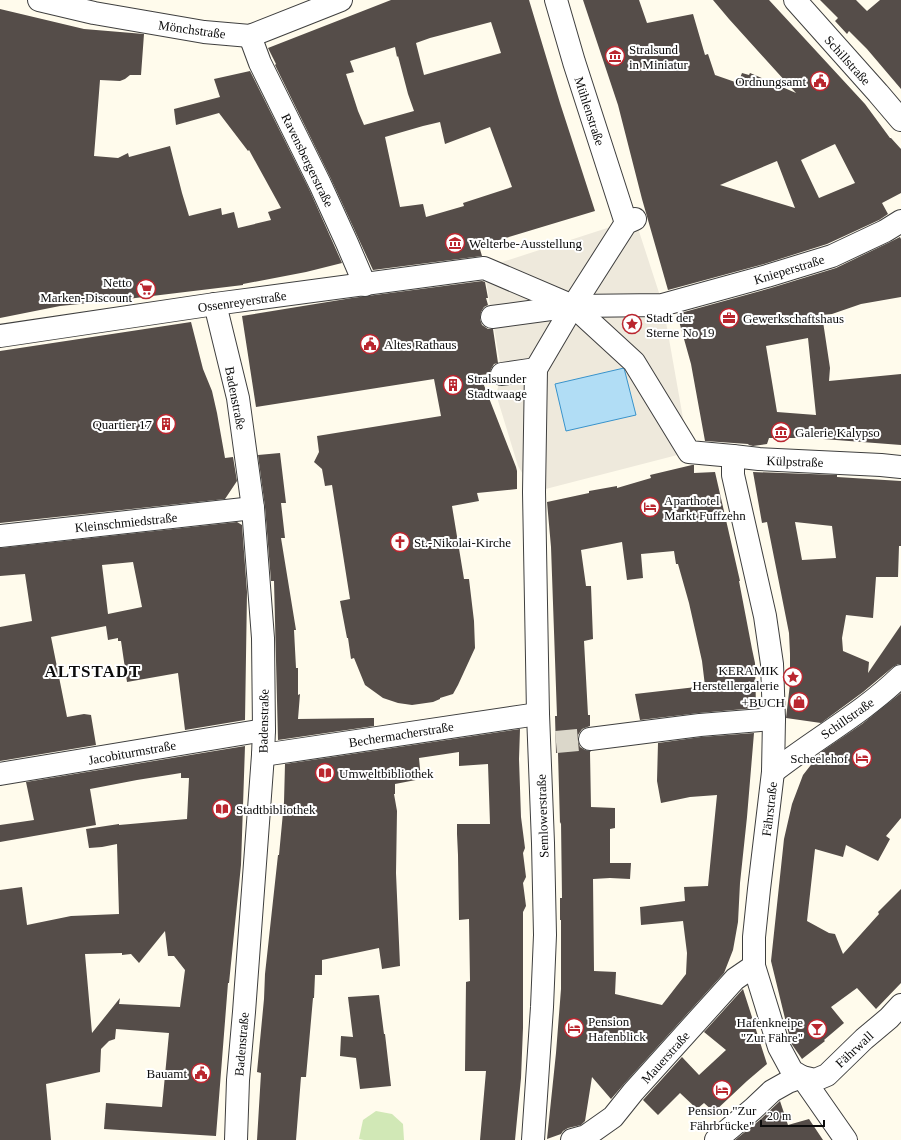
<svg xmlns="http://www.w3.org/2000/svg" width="901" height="1140" viewBox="0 0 901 1140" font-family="Georgia,serif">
	<rect width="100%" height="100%" fill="#fffbec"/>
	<path fill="#d1e8b6" d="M376 1111 392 1114 403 1124 404 1140H364L359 1139 363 1120Z"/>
	<path fill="#eee9dc" d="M635 219 663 305 689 452 534 492 518 466 496 394 502 374 492 317 484 268Z"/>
	<path fill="#b1ddf5" stroke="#3993cb" d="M624 368 636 415 566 431 555 384Z"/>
	<g fill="#554d49" fill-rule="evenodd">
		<path d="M391 0H529L560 103 595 211 479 246 482 256 373 270 331 179 275 65 276 64 268 48ZM491 22 501 53 424 75 416 43 430 38ZM395 47 397 57 398 56 408 94 414 111 364 125 358 111 346 74 354 72 350 61ZM440 122 445 144 490 127 512 187 463 203 464 206 426 217 423 204 400 207 385 137 423 126Z"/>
		<path d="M583 0H639L647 23 693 14 705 55 708 54 715 75 738 83 742 73 749 75 750 73 796 93 729 19 713 0H769L865 104 890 138H891L901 149V193L882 203 888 214 879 220 827 244 764 264 668 290 642 199 618 105ZM835 144 855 183 819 198 801 160ZM777 161 795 208 720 185Z"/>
		<path d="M820 0H856L867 11 880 0H901V89L867 49 849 31 847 34 835 21 838 18Z"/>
		<path d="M0 9 84 29 144 34 141 75H130L125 79 120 81 100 80 94 156 118 158 128 153 129 157 170 146 182 193 189 216 221 208 222 215 234 212 238 228 271 220 268 212 281 208 249 150 248 151 219 113 176 125 174 109 220 97 214 79 250 71 309 189 342 263 306 272 243 284V285L119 300 60 306 0 318Z"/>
		<path d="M900 237 901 239V297L861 304 832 314 822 315 830 368 829 381 901 374V445L810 438H769L767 444 753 446 749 445 748 444 705 441 691 364 677 314 771 288 836 268 890 242ZM808 338 816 415 777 412 766 346Z"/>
		<path d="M482 281 485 282 488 298H486L488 305 484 307 481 312 480 319 482 325 488 329H493L498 363 494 364 491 369 490 374 480 375 516 467 517 471V489L477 493 479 501 452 506 464 579H469L474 621 475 648 458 685 453 694 440 698V699L433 702 412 705 398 703 383 698 365 685 354 658 351 659 348 638H347L340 601 350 599 332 485 325 486 322 469 314 462 319 452 317 436 441 416 434 379 256 407 242 316 352 298Z"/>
		<path d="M191 322 203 369 212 391 217 413 225 458 233 457 237 481 225 499 0 523V351Z"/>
		<path d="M280 453 286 503H281L285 538H281L296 630H294L296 668H298V695L300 694 298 719 374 718V726L278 740 274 581H271L265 507 258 455Z"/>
		<path d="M692 465H694V473L715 472 740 581H739L752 649 755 663 756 708 699 713 640 720 635 694 705 686 702 661 689 603 678 564H676L674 551 641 554 643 578 627 580 622 542 581 550 586 586H591L593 639 584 641 588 715H590V726L582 729 578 735V741L580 747 585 750 591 751 590 752 591 807 615 808V828L610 829V863H631L630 879 610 878 593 879 594 971 616 972 615 994 662 1005 686 974 687 953 683 921 641 925 640 907 685 901 684 887 708 886 717 795 690 797 661 803 657 781 658 743 701 737 754 733 747 817 740 883 738 922 733 950 724 973 624 1084 611 1099 592 1077 585 1121 581 1125 568 1128 563 1131 561 1134 547 1139 556 1053 561 989V920H560V898H562L561 822 560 824 558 753H556L555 716H557L551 547 547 502 589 493V491L617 486V488L651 478 650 475Z"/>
		<path d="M753 472 837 475V477L901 481V546H899L898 577H876L873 618 846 615 842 638 843 651 869 662 868 673 901 625V664H898L893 667 863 692 821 723 786 718 790 684V654L789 633 767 522 762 523ZM795 522 832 526 836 558 802 560Z"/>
		<path d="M237 522 242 525 247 592 245 720 185 730 178 673 127 682 121 641H118V638L108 640 106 626 51 637 67 717 84 714 91 715 96 745 0 761V627L32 621 25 574 0 576V548ZM133 562 142 607 108 614 102 565Z"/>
		<path d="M901 693V818L886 836 890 839 878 861 846 845 843 857 815 849 807 921 829 933 835 934 843 954 879 914 878 912 901 889V983L876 1009 857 988 831 1007 844 1023 824 1040 825 1041 802 1059 791 1043 771 961 784 839 792 804 803 775 821 752 862 724Z"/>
		<path d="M520 729 519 759 521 817 525 848 523 853 526 877 523 883 526 906 523 912V1028L521 1078 515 1140H480L486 1071H465L466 982 470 981 469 919 459 920 458 855 457 834V824H490L488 764 459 766V752L419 758 421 779 395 784V794H394L397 811 396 873 400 966 382 969 379 948 322 960V975H315L314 998H313L306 1077H301L296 1140H257L261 1073 257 1072 264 999 265 974 278 855H279L284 802 285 764Z"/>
		<path d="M245 746 241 865 229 983H228L216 1136 104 1129 106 1103 162 1107 169 1033 116 1029 115 1039 109 1041 101 1049 100 1072 46 1084 51 1140H0V890L22 887 27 925 71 916 119 914 117 844 102 847 89 848 86 829 119 824V825L187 819 189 778H181V773L137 780 90 789 96 825 0 842V825L34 820 26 782ZM165 931 168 956H174L185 970 180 1007 119 1004 120 998 92 1033 85 954 122 953V955L131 954 139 963Z"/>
		<path d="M743 989 767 1064 747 1081 714 1112 704 1103 697 1109 680 1093 658 1115 643 1100 682 1057 699 1075 726 1050 704 1032Z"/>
		<path d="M379 995 384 1034H385L391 1086 360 1089 356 1058 340 1056 341 1036 353 1037 348 997Z"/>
		<path d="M780 1101 788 1125 809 1119 823 1140H735L761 1119Z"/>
	</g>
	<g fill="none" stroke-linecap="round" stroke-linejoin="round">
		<path stroke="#dbd7ca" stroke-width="22" stroke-dasharray="22 11" stroke-linecap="butt" d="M556 742 590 739"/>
		<g stroke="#3f3f3f" stroke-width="24">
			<g id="minor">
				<path d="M39 0 94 13 204 32 250 36 341 0"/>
				<path d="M556 0 574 62 626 223"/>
				<path d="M795 0 878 93 901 120"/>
				<path d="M250 36 260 63 320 184 347 243 365 285"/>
				<path d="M215 304 238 398 253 508 263 638 264 730 263 755 244 1012 238 1080 236 1140"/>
				<path d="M492 317 573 306 634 362 689 452 733 456 759 459 881 465 901 467"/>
				<path d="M0 336 215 304 484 268 573 306 662 305 767 276 832 256 885 231 901 221"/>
				<path d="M502 374 536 369"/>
				<path d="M733 456V475L765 616 772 664 774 719 773 772 759 889 754 937V966L779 1047 792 1071 802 1077 846 1140"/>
				<path d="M0 536 253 508"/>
				<path d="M590 739 700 725 774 719"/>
				<path d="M263 755 538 714"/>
				<path d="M773 772C815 739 863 713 901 676"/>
				<path d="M0 774 264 730"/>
				<path d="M533 1140 542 1007 545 935 543 843 538 714 534 492 536 369 573 306 626 223 635 219"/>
				<path d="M572 1140 586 1136 613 1117 633 1092 735 979 754 966"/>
				<path d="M716 1140 753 1109 772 1091 788 1082 802 1077 815 1080 827 1075 864 1039 889 1018 901 1005"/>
			</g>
		</g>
		<use href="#minor" stroke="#fff" stroke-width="22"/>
	</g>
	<defs>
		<g id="museum-ring" transform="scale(1)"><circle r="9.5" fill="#fff" stroke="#ba262f" stroke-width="1.5"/><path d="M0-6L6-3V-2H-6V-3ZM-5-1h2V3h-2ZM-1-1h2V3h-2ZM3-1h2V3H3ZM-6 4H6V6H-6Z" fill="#ba262f"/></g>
		<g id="civic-ring" transform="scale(1)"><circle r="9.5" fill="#fff" stroke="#ba262f" stroke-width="1.5"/><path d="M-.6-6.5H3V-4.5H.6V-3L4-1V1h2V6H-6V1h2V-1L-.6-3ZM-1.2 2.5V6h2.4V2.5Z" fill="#ba262f"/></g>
		<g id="supermarket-ring" transform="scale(1)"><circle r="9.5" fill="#fff" stroke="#ba262f" stroke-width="1.5"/><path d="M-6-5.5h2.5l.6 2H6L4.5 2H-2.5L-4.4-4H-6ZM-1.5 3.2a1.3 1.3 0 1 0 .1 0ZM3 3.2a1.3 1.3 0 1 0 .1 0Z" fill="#ba262f"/></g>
		<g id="office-ring" transform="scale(1)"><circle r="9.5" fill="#fff" stroke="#ba262f" stroke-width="1.5"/><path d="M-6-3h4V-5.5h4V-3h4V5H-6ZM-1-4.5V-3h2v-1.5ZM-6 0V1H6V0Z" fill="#ba262f"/></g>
		<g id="sight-ring" transform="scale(1)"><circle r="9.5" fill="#fff" stroke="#ba262f" stroke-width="1.5"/><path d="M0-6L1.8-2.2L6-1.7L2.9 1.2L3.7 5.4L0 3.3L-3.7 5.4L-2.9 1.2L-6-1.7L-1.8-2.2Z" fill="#ba262f"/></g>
		<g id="building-ring" transform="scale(1)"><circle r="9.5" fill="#fff" stroke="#ba262f" stroke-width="1.5"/><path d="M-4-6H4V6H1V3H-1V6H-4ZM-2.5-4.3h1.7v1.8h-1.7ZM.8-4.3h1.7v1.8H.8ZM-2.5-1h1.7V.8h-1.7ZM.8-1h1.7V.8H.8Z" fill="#ba262f"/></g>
		<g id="hotel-ring" transform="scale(1)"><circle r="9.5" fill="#fff" stroke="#ba262f" stroke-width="1.5"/><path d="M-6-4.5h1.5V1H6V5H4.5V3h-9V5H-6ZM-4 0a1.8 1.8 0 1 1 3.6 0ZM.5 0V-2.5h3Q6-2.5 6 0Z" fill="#ba262f"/></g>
		<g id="church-ring" transform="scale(1)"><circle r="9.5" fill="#fff" stroke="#ba262f" stroke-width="1.5"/><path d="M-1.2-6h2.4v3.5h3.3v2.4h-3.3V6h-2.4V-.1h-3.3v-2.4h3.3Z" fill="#ba262f"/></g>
		<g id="shop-ring" transform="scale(1)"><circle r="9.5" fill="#fff" stroke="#ba262f" stroke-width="1.5"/><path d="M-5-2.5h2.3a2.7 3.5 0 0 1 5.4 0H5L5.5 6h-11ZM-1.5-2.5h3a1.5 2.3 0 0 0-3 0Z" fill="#ba262f"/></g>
		<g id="library-ring" transform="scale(1)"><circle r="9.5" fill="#fff" stroke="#ba262f" stroke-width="1.5"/><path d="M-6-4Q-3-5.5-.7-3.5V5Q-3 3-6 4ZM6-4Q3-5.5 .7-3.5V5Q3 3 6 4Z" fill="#ba262f"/></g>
		<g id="bar-ring" transform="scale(1)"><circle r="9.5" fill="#fff" stroke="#ba262f" stroke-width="1.5"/><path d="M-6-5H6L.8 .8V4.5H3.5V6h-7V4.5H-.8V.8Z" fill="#ba262f"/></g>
	</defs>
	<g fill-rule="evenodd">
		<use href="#museum-ring" x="615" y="56"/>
		<use href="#civic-ring" x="820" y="81"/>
		<use href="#museum-ring" x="455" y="243"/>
		<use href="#supermarket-ring" x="146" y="289"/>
		<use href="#office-ring" x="729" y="318"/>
		<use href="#sight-ring" x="632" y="324"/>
		<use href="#civic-ring" x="370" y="344"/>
		<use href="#building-ring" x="453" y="385"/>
		<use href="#building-ring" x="166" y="424"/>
		<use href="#museum-ring" x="781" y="432"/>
		<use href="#hotel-ring" x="650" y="507"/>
		<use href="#church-ring" x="400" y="542"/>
		<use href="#sight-ring" x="793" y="677"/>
		<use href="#shop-ring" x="799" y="702"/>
		<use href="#hotel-ring" x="862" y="758"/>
		<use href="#library-ring" x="325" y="773"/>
		<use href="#library-ring" x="222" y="809"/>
		<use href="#hotel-ring" x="574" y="1028"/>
		<use href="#bar-ring" x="817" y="1029"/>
		<use href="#civic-ring" x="201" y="1073"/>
		<use href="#hotel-ring" x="722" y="1090"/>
	</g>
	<g text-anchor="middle" stroke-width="4" stroke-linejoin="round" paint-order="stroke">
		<g font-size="13" fill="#0c0c0c" stroke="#fff">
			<text transform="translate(192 29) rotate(8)" y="5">Mönchstraße</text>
			<text transform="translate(848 60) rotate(48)" y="5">Schillstraße</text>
			<text transform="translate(590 111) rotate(72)" y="5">Mühlenstraße</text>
			<text transform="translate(308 160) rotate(64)" y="5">Ravensbergerstraße</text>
			<text transform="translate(789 269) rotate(-17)" y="5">Knieperstraße</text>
			<text transform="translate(242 301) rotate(-8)" y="5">Ossenreyerstraße</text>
			<text transform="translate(236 398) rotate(79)" y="5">Badenstraße</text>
			<text transform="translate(795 461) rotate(2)" y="5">Külpstraße</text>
			<text transform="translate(126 522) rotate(-6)" y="5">Kleinschmiedstraße</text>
			<text transform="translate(847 718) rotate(-35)" y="5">Schillstraße</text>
			<text transform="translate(263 721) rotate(-89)" y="5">Badenstraße</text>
			<text transform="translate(401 734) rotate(-9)" y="5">Bechermacherstraße</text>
			<text transform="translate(132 752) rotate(-10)" y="5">Jacobiturmstraße</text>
			<text transform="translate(769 809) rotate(-83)" y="5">Fährstraße</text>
			<text transform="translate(542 816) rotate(-92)" y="5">Semlowerstraße</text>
			<text transform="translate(241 1044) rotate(-85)" y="5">Badenstraße</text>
			<text transform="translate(854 1049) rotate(-43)" y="5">Fährwall</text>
			<text transform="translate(665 1057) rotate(-48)" y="5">Mauerstraße</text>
		</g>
		<g font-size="13" fill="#0c0c0c" stroke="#fff" text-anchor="start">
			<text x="629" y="54">Stralsund<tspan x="629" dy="15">in Miniatur</tspan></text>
			<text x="806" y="86" text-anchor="end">Ordnungsamt</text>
			<text x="469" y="248">Welterbe-Ausstellung</text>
			<text x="132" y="287" text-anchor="end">Netto<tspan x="132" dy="15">Marken-Discount</tspan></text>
			<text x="646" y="322">Stadt der<tspan x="646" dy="15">Sterne No 19</tspan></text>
			<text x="743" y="323">Gewerkschaftshaus</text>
			<text x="384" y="349">Altes Rathaus</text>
			<text x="467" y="383">Stralsunder<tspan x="467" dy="15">Stadtwaage</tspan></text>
			<text x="152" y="429" text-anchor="end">Quartier 17</text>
			<text x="795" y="437">Galerie Kalypso</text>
			<text x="664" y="505">Aparthotel<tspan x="664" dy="15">Markt Fuffzehn</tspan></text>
			<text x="414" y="547">St.-Nikolai-Kirche</text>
			<text x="779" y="675" text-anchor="end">KERAMIK<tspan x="779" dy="15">Herstellergalerie</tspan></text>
			<text x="785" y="707" text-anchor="end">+BUCH</text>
			<text x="848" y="763" text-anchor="end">Scheelehof</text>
			<text x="339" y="778">Umweltbibliothek</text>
			<text x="236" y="814">Stadtbibliothek</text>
			<text x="588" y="1026">Pension<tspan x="588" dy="15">Hafenblick</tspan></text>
			<text x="803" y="1027" text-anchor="end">Hafenkneipe<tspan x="803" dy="15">"Zur Fähre"</tspan></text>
			<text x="187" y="1078" text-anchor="end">Bauamt</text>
			<text x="722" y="1115" text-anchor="middle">Pension "Zur<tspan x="722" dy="15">Fährbrücke"</tspan></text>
		</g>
		<g font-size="17" font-weight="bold" letter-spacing="1" fill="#0c0c0c" stroke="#fff">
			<text x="93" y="677">ALTSTADT</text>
		</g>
	</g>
	<path d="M761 1120v6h63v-6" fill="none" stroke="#0c0c0c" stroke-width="2"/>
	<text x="767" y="1120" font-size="12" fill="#0c0c0c" stroke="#ffffff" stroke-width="3" paint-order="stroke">20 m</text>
</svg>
